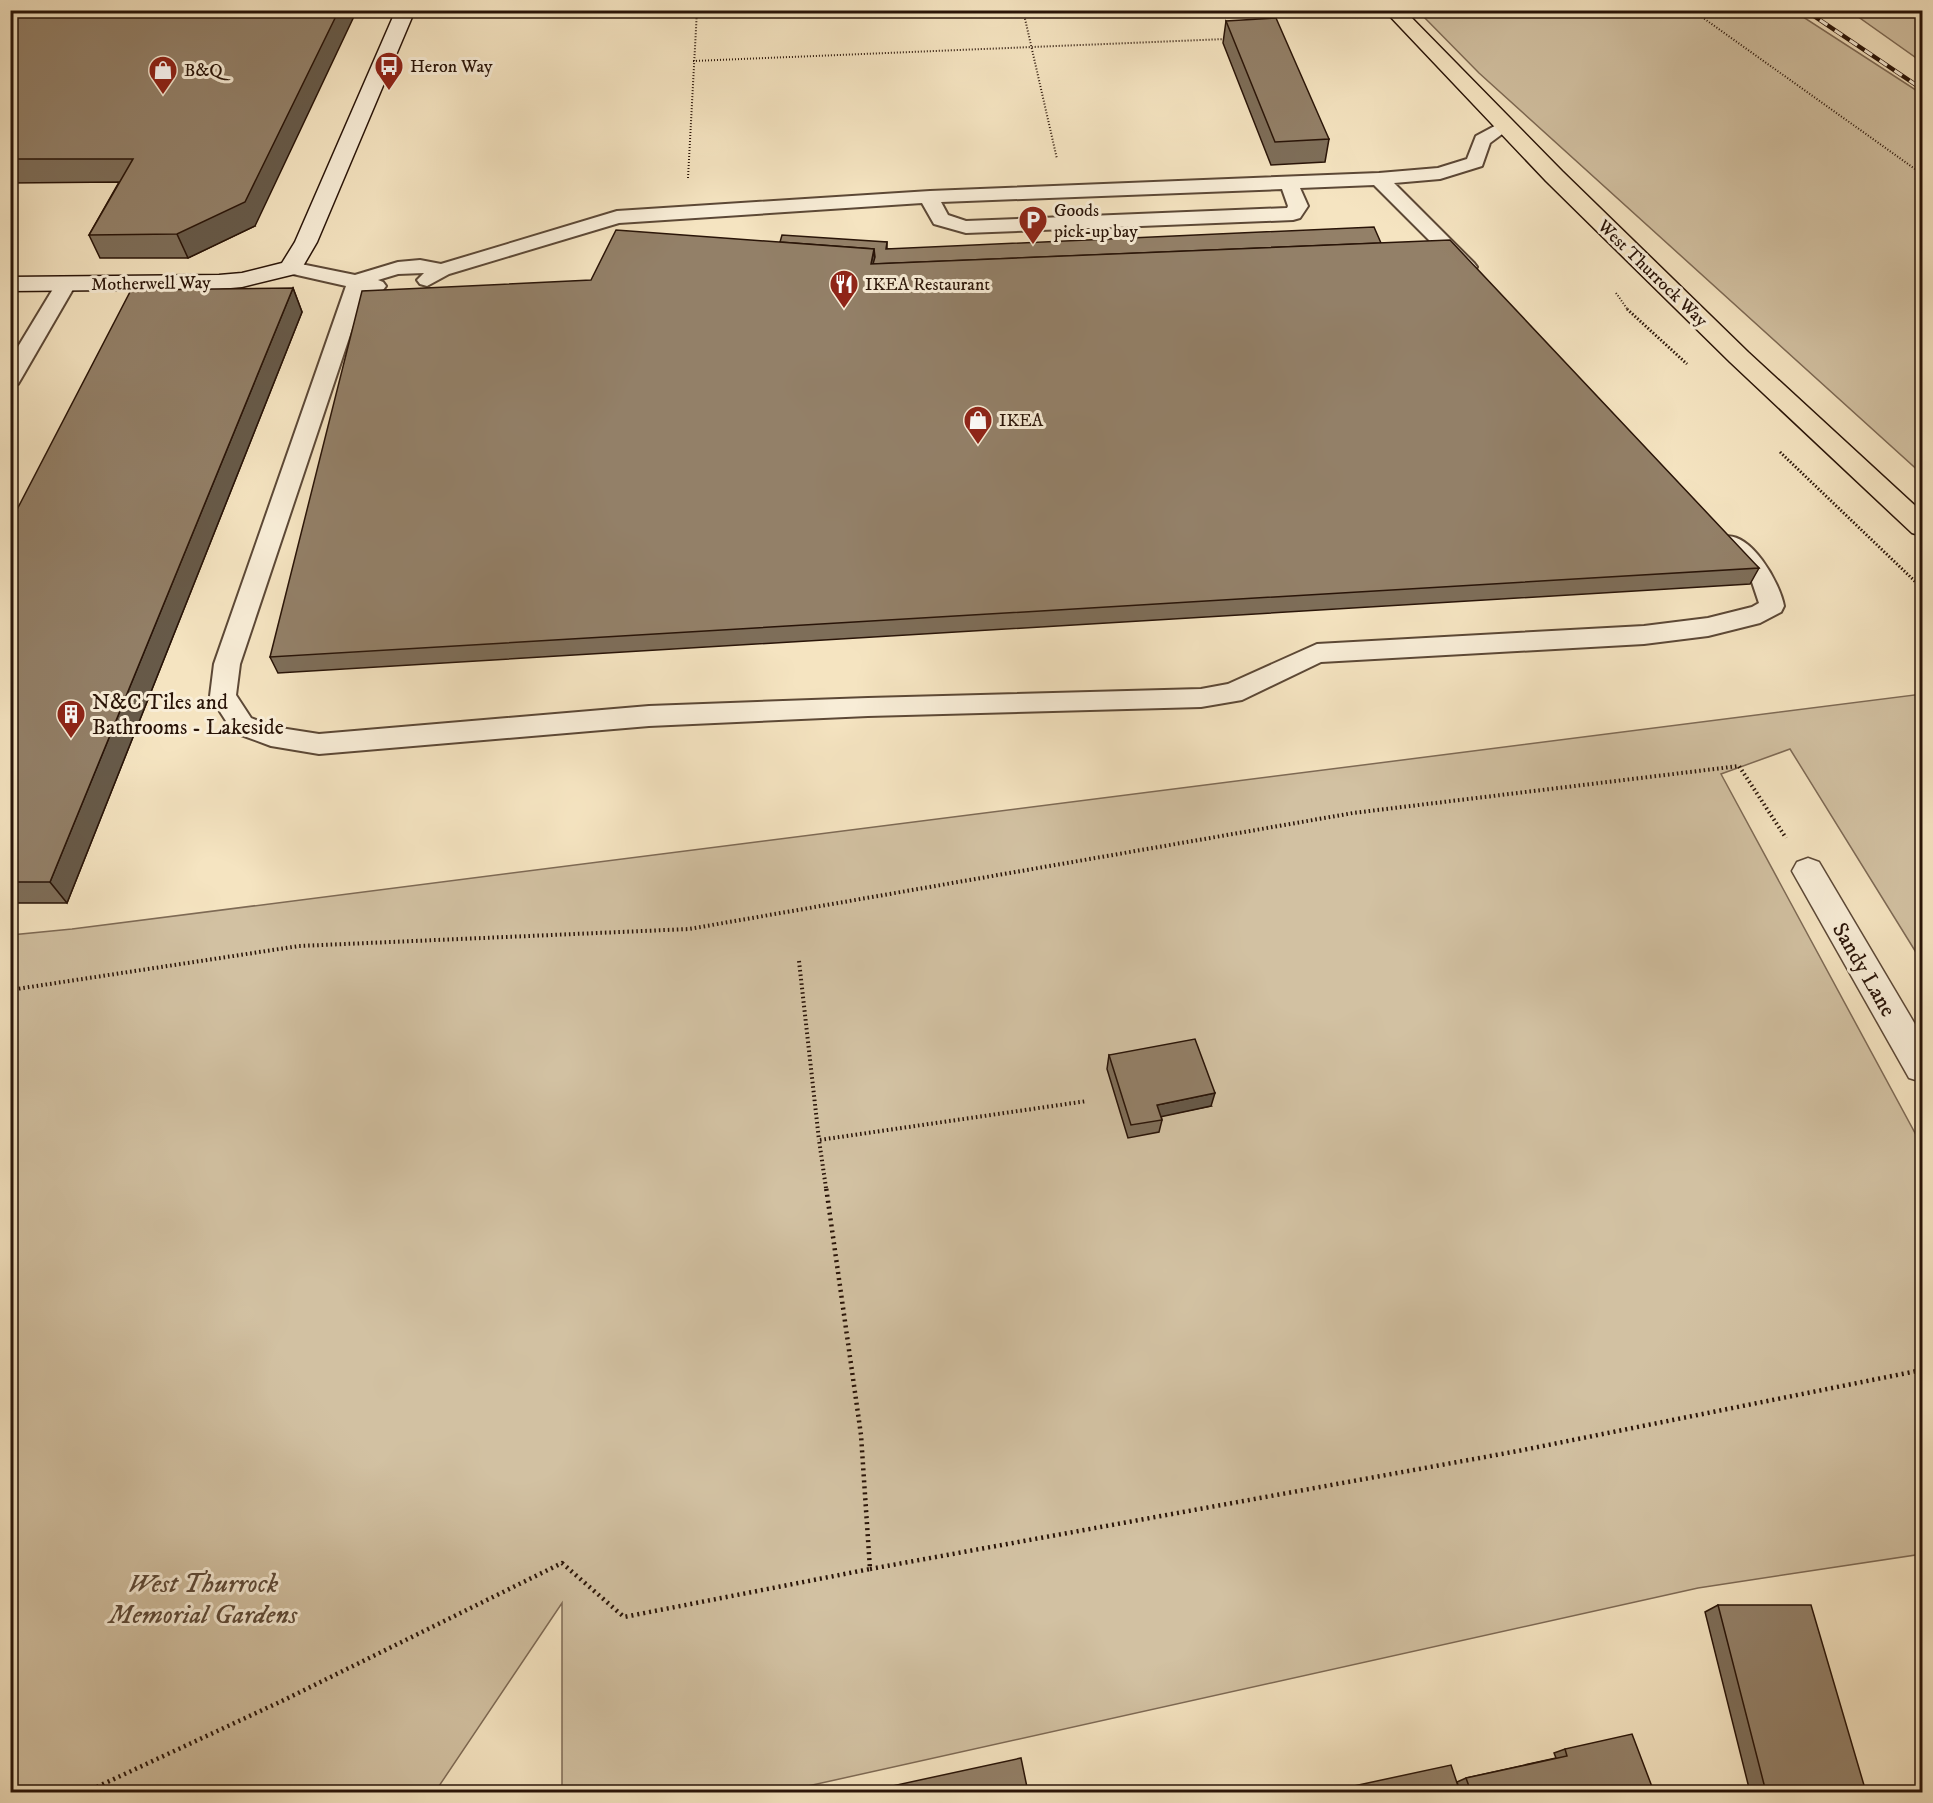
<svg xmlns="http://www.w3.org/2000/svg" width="1933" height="1803" viewBox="0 0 1933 1803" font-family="'IM FELL DW Pica',serif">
	<rect width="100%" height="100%" fill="#f5e4c1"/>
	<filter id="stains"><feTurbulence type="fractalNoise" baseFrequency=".00333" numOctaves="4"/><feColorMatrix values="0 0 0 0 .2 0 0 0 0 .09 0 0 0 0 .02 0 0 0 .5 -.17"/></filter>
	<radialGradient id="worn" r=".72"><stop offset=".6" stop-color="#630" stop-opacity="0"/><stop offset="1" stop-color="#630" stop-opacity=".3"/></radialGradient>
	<g fill="#d2c1a2" stroke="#7e6a55" stroke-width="1.5">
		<path d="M1418 11H1794L1922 94V474L1479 73Z"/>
		<path d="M1850 11H1922V62Z"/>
		<path d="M1922 694V962L1790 749 1721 774 1922 1146V1554L1698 1588 781 1792H562V1603L435 1792H11V935L72 929Z"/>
	</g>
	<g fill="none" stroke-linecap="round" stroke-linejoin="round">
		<g stroke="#5c4836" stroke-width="4">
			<g id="lane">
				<path d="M1504 121 1510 122 1513 126 1490 143 1482 166 1440 179 1394 183 1474 263 1477 267 1474 271H1460L1374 185 1300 188 1308 206 1300 218 1293 220 966 233 934 224 922 203 619 223 449 274 427 286 420 284 417 280 424 273 398 274 378 280 383 282 386 286 383 290 376 292 365 290 240 664 236 695 251 718 274 727 319 734 649 706 868 698 1201 689 1228 684 1317 644 1644 626 1708 618 1752 607 1759 603 1752 582 1719 543 1723 537C1750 530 1780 583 1784 606L1781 612 1760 623 1708 636 1644 644 1321 662 1242 700 1201 707 868 716 649 726 319 754 271 746 233 732 210 696 214 664 346 286 284 272 281 268 284 264 291 262 355 275 398 262 420 260 441 264 617 211 930 191 1379 173 1438 168 1467 159 1476 136ZM1282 189 1288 206 1287 208 966 221 948 215 941 202Z"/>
				<path d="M66 278 73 280 76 284 21 379 18 384 10 385V360L56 284 59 280Z"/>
			</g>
		</g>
		<g stroke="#5c4836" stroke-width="3">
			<path id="street" d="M1808 858 1819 862 1922 1036V1082L1909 1078 1792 871 1797 862Z"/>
		</g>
		<g stroke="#291408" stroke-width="3">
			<path id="secondary" d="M396 10H415L317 242 299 273 242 287 219 289 10 291V277L219 275 242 273 282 263 295 242Z"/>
		</g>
		<g stroke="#291408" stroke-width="3">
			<path id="primary" d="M1384 10H1404L1562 171 1748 352 1922 512V536L1912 533 1730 362 1546 181Z"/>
		</g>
		<g stroke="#291408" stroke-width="2" stroke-dasharray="1 2" stroke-linecap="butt">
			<path d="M1023 10 1057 159"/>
			<path d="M1350 10 1358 19"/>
			<path d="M1692 10 1922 174"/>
			<path d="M693 61 1226 39"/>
			<path d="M688 178 697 10"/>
			<path d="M1616 293 1628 310"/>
		</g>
		<g stroke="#291408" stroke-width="3" stroke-dasharray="1.5 2" stroke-linecap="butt">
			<path d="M1627 309 1687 364"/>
			<path d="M1780 452 1922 588"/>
		</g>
		<g stroke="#291408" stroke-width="4" stroke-dasharray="1.5 3" stroke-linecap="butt">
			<path d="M799 961 819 1140"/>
			<path d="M10 990 299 946 689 929 1353 813 1739 766 1786 838"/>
			<path d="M826 1188 819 1140 1087 1101"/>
		</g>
		<g stroke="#291408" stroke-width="4.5" stroke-dasharray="2 4" stroke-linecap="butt">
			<path d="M870 1569 1518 1451 1922 1370"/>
			<path d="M86 1792 284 1700 562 1563 624 1617 870 1569 861 1435 826 1187"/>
		</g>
		<use href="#lane" fill="#f8edd7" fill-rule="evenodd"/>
		<use href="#street" fill="#f8edd7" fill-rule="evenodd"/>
		<use href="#secondary" fill="#f8edd7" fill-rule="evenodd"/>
		<use href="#primary" fill="#f5e4c1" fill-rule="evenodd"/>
		<g stroke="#291408" stroke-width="4.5">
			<path id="rail" d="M1805 10 1922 89"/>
		</g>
		<use href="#rail" stroke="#f8edd7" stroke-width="3" stroke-dasharray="9" stroke-linecap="butt"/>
	</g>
	<g fill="#7e6e59" stroke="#291408" stroke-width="1.5">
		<path d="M10 10 255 226 188 258H100L89 235 119 182 10 183Z"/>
		<path d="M1226 21 1329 139 1325 162 1271 165 1223 43Z"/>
		<path d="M780 242H887V249L1381 243 1759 568 1750 584 278 673 270 657Z"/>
		<path d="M293 288 302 312 67 903H10V523Z"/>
		<path d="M1109 1055 1211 1106 1161 1116 1162 1120 1159 1132 1128 1138 1107 1069Z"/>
		<path d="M1718 1605 1866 1792H1750L1705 1612Z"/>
		<path d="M1565 1749 1654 1792H1460L1457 1782 1466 1778 1556 1758 1554 1753Z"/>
	</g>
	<g fill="#675a49" stroke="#291408" stroke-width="1.5">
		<path d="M339 10H357L255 226 188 258 177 234Z"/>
		<path d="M874 249 875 265 871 264Z"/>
		<path d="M293 288 302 312 67 903 50 882Z"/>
		<path d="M1215 1093 1211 1106 1155 1118 1157 1105Z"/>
	</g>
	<g fill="#938068" stroke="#291408" stroke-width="1.5">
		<path d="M10 10H339L245 202 177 234 89 235 133 159H10Z"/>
		<path d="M1276 18 1329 139 1275 142 1226 21Z"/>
		<path d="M1374 227 1381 243 873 264 875 257 874 249 780 242 782 235 887 242 886 249Z"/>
		<path d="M616 230 874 249 871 264 1450 240 1759 568 270 657 362 291 591 280Z"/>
		<path d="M293 288 50 882H10V523L131 290Z"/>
		<path d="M1195 1039 1215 1093 1157 1105 1162 1120 1131 1125 1109 1055Z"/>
		<path d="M1718 1605H1811L1866 1792H1766Z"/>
		<path d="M1632 1734 1654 1792H1471L1466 1778 1567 1756 1565 1749Z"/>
		<path d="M1021 1758 1028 1792H884L883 1788Z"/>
		<path d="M1451 1765 1460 1792H1326Z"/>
	</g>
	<defs>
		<g id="bus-pin" transform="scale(1.5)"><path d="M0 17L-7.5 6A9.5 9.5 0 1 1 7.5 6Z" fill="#8f2418" stroke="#f8edd7"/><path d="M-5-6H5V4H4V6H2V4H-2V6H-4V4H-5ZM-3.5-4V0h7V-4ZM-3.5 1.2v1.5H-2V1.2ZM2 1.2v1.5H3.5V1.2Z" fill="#fff"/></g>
		<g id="shop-pin" transform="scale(1.5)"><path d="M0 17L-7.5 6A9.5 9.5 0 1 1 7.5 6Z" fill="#8f2418" stroke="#f8edd7"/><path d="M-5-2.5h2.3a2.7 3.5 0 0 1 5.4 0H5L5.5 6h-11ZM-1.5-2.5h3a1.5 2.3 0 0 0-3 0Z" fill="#fff"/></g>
		<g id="parking-pin" transform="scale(1.5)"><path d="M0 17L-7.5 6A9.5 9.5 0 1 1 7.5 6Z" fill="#8f2418" stroke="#f8edd7"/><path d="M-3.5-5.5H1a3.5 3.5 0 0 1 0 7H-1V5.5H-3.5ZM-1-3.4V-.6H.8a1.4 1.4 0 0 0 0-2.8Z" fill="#fff"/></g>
		<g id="restaurant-pin" transform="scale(1.5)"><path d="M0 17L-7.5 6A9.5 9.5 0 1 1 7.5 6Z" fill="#8f2418" stroke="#f8edd7"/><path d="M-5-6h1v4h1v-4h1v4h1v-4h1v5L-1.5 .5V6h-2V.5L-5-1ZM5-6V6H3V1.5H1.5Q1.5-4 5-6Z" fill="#fff"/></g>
		<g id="building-pin" transform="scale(1.5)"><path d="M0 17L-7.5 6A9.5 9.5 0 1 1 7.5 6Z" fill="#8f2418" stroke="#f8edd7"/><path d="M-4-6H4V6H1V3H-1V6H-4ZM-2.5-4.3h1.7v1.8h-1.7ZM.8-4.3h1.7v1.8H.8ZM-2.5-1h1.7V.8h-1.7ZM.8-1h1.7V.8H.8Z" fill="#fff"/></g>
	</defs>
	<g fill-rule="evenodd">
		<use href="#bus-pin" x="389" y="66"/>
		<use href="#shop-pin" x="163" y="70"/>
		<use href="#parking-pin" x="1033" y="220"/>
		<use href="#restaurant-pin" x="844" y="284"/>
		<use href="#shop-pin" x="978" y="420"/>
		<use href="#building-pin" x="71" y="714"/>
	</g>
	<g text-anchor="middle" stroke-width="6" stroke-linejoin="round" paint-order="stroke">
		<g font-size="18" fill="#291408" stroke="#f8edd7" text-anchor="start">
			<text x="410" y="72">Heron Way</text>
			<text x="184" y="76">B&amp;Q</text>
			<text x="1054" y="216">Goods<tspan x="1054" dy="21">pick-up bay</tspan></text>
			<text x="865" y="290">IKEA Restaurant</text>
			<text x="999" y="426">IKEA</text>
		</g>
		<g font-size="18" fill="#291408" stroke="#f8edd7">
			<text transform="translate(1653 273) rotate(44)" y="6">West Thurrock Way</text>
			<text transform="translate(151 283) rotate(-1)" y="6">Motherwell Way</text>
		</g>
		<g font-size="22" fill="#291408" stroke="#f8edd7" text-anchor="start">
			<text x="92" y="709">N&amp;C Tiles and<tspan x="92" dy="25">Bathrooms - Lakeside</tspan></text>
		</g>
		<g font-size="22" fill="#291408" stroke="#f8edd7">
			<text transform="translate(1865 969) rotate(60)" y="8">Sandy Lane</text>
		</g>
		<g font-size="27" font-style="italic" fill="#5c4836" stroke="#f8edd7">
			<text x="203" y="1592">West Thurrock<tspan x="203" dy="31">Memorial Gardens</tspan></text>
		</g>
	</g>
	<rect width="1933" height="1803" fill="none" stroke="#f5e4c1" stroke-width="36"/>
	<rect x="12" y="12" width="1909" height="1779" fill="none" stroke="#291408" stroke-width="3"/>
	<rect x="18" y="18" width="1897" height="1767" fill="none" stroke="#291408" stroke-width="1.5"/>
	<rect width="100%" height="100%" filter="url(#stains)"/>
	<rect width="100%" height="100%" fill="url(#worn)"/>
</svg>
